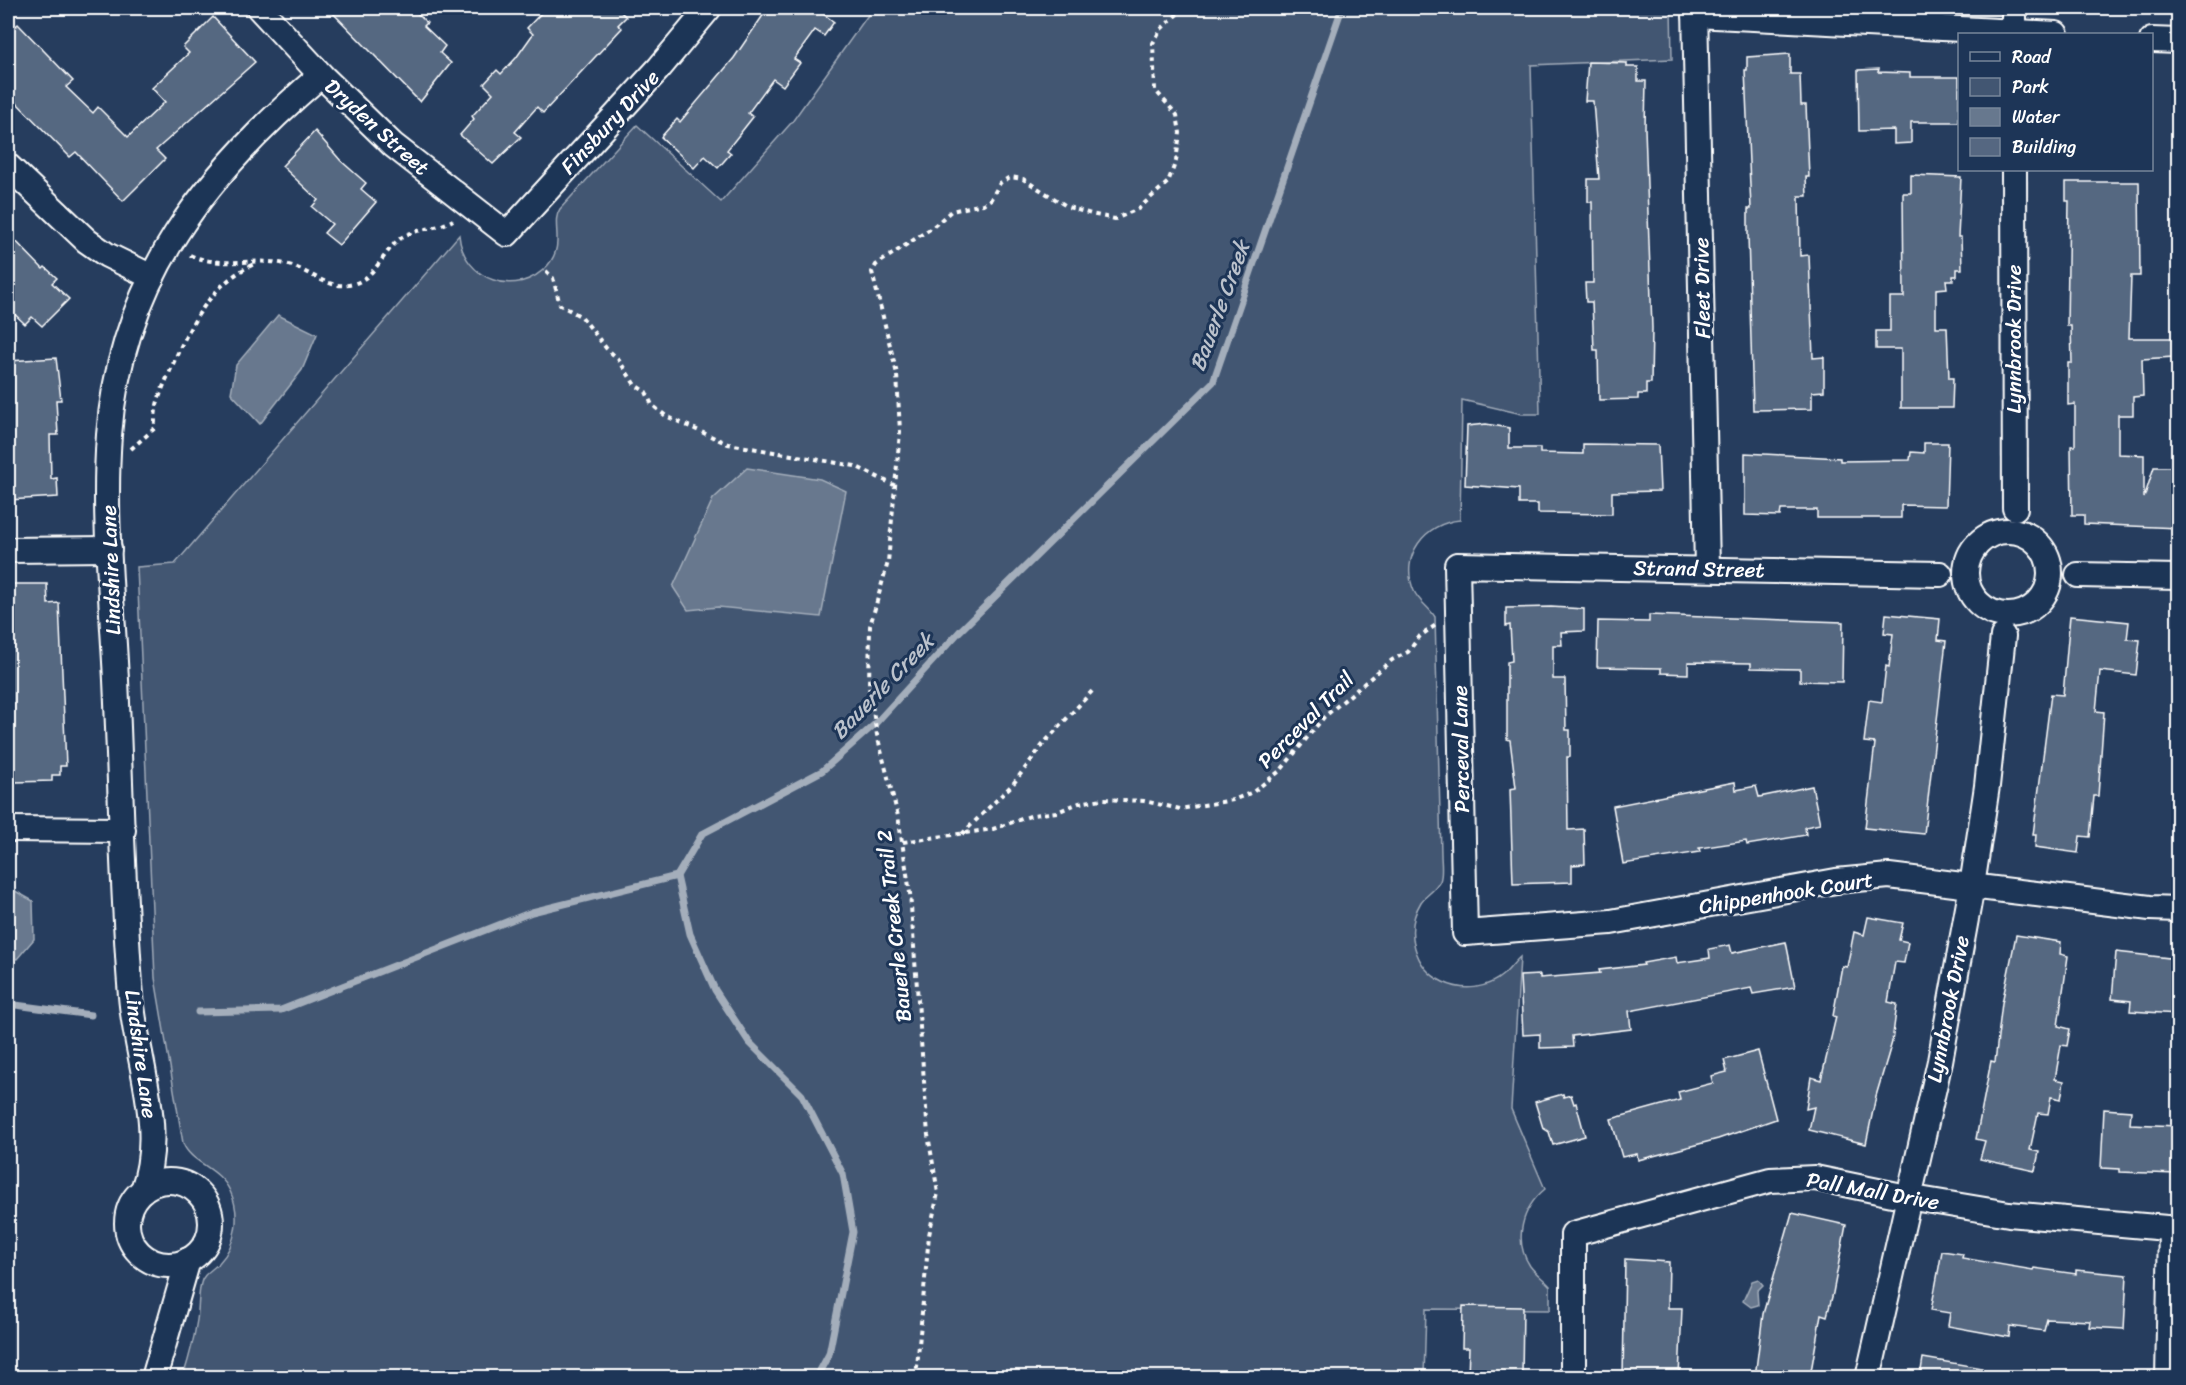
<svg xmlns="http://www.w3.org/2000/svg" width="2186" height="1385" viewBox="0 0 2186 1385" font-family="Sriracha,sans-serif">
	<rect width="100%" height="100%" fill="#263d5e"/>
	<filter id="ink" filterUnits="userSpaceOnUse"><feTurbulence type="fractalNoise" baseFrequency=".0167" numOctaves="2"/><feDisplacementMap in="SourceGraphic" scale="12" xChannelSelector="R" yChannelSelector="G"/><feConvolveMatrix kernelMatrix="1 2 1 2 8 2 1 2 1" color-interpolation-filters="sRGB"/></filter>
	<g filter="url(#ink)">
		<path fill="#425672" stroke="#a0aab8" stroke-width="1.5" d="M873 8H1671L1672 59 1531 65 1540 414H1522L1462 400 1460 520C1425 523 1399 556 1414 591 1419 602 1429 607 1435 617L1441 854C1441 862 1443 874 1440 881 1436 890 1426 895 1421 902 1404 930 1414 968 1443 982 1464 992 1487 989 1504 974 1510 969 1514 962 1520 957L1511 1109 1545 1189C1522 1208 1513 1240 1530 1266 1536 1274 1544 1279 1550 1286V1310L1426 1309 1424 1377H183C189 1358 194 1340 197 1320 199 1308 198 1295 201 1283 203 1274 212 1270 219 1263 237 1244 241 1214 230 1191 219 1167 190 1163 183 1143L155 978 137 567 175 564 459 235C463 280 517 300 548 265 566 244 550 223 560 209L637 125 721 202 792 122Z"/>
		<g fill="#67788e" stroke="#a4aebb" stroke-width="1.5">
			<path d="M278 315 317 334 302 370 260 424 231 393 236 365Z"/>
			<path d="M747 468 820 479 846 491 821 617 718 607 688 610 673 587 713 499Z"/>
			<path d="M8 887 33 901 34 939 17 959 8 957Z"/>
			<path d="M1758 1279 1763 1285 1757 1291 1758 1305 1751 1307 1743 1301 1752 1281Z"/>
		</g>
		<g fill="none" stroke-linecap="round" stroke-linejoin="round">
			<g stroke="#a4aebb" stroke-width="7">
				<path d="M8 1004 91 1015"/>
				<path d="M198 1012 281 1010 532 912 677 876"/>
				<path d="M816 1378 829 1354 853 1232 843 1174 802 1095 749 1042 715 990 690 934 677 876 702 834 822 771 875 724 960 631 1213 382 1342 8"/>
			</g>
		</g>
		<g fill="#556781" stroke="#fff" stroke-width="1.5">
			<path d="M328 8H412L427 23 424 26 445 46 440 53 451 63 420 102Z"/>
			<path d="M546 8H617L626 17 618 25 622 28 543 113 537 107 515 132 521 137 493 164 460 135 474 119 472 116 493 93 484 84 497 70 501 74 516 58 533 34 527 28Z"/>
			<path d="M768 8H815L834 22 824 36 815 30 794 59 800 63 783 86 773 79 748 113 753 117 727 150 731 153 718 168 705 156 694 168 661 137 677 119 680 122 734 58Z"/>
			<path d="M213 17 255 62 156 150 165 159 123 201 76 152 70 157 8 94V18L16 26 18 24 73 81 66 87 93 113 98 107 128 137 165 102 152 88 189 53 183 47Z"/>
			<path d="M1790 54V74H1800L1801 105H1806L1809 177H1806L1807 196H1799L1800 256 1809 255 1813 358 1824 357V391L1812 392V409L1753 410 1748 235V209H1751L1745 70H1747V57Z"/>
			<path d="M1588 62 1627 63V67H1638V81H1646L1645 128 1652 328 1651 383H1646V394H1638V399L1599 400 1598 350H1594L1592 302H1586L1585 283H1593L1592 202H1588V179H1599L1593 101H1585Z"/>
			<path d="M1879 69 1878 72 1910 73V77H1959V122H1911V143L1894 144V130L1859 131 1858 70Z"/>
			<path d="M315 131 341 161 366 183 361 189 376 202 339 245 324 233 332 224 312 207 318 200 282 166Z"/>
			<path d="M1911 175 1961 177 1958 237H1961L1962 269H1957V276H1953V280H1946L1947 288 1936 289V327H1947L1949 378H1953L1952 408H1901V349H1876V331H1890V297H1904L1903 193H1911Z"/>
			<path d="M2066 182H2139L2140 276H2131L2129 338H2173L2174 357 2142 359 2143 396 2133 397V415H2118V454L2144 455V498L2154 467H2178V528L2084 524V515H2072L2071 446H2075V404L2068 405V363H2072L2071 326H2067L2069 201H2066Z"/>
			<path d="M8 233 43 269 45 267 57 278 52 283 69 299 42 326 32 317 25 324 8 308Z"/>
			<path d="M56 358 61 400H56L58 435H50L51 479 57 478 58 497 8 500V361Z"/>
			<path d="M1486 424 1509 428V448H1540V453L1583 454V444L1658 445 1660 491 1612 492V514L1538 513V504H1519V489L1465 485 1467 426Z"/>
			<path d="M1924 443H1948L1946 506 1901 505V518H1817V510H1781L1780 516 1745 515V453L1840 458V461L1910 460 1911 452 1924 453Z"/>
			<path d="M8 584H47L48 604 59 603 66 766H60V775H52V781L15 782 13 737H8Z"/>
			<path d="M1551 607 1584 609V631L1561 632 1562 645H1553V679H1565L1566 730H1570V757H1567L1568 830 1584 829 1585 864 1572 865V882L1513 884 1510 789 1516 788 1510 740 1507 739V662L1512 661 1510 625 1506 626V608Z"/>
			<path d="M1886 614 1940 619 1938 640 1946 641 1924 834 1865 828 1875 743 1864 742 1869 700 1882 702 1886 666 1889 667 1893 634 1884 633Z"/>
			<path d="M1649 615 1843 622 1842 682 1800 681V669L1751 668V663L1688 662V674L1661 673V668L1597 667 1598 621 1649 622Z"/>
			<path d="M2070 616 2129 622 2127 639 2140 640 2136 675 2100 671 2096 711 2104 712 2098 796H2094L2090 837 2080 836 2078 853 2035 847 2036 835H2033L2051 694 2063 695Z"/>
			<path d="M1735 782 1736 790 1756 786 1759 797 1812 786 1820 824 1805 827 1806 835 1747 845 1746 841 1699 848 1700 852 1623 864 1613 806Z"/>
			<path d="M1868 917 1903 923 1899 940 1908 942 1904 963 1895 962 1888 1002 1897 1004 1892 1042 1876 1096 1866 1144 1809 1130 1814 1107 1806 1109 1811 1077 1821 1080 1836 1017 1833 1016 1842 966 1847 967 1854 932 1864 935Z"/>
			<path d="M2016 935 2061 942 2060 954 2068 956 2058 1026 2070 1029 2067 1046 2061 1045 2055 1079 2064 1081 2061 1099 2051 1097 2048 1114 2038 1113 2030 1150 2039 1152 2035 1171 1980 1159 1985 1141 1976 1139 1991 1061 1995 1062 2002 1003Z"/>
			<path d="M1786 942 1795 987 1753 994 1751 988 1629 1011 1631 1029 1572 1036 1573 1047 1540 1048V1034L1523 1035 1520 976 1540 975V978L1600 973 1599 970 1644 965 1643 963 1676 957 1677 963 1710 958 1709 949 1730 945 1732 953Z"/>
			<path d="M2116 952 2178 959V1014L2130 1011 2131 1001 2112 999Z"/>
			<path d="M1758 1051 1776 1119 1718 1139 1638 1160 1637 1154 1622 1157 1611 1119 1680 1100 1678 1092 1713 1083 1711 1076 1727 1072 1724 1060Z"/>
			<path d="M1563 1094 1564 1097 1571 1095 1574 1104 1576 1103 1585 1136 1553 1145 1549 1132 1543 1128 1535 1102Z"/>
			<path d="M2104 1109 2131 1111 2130 1124 2178 1126V1174L2119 1172V1169L2101 1168Z"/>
			<path d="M1792 1213 1846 1225 1833 1293 1827 1316 1821 1314 1810 1377H1755L1763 1314Z"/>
			<path d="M1942 1251 1963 1254 1962 1258 2033 1270 2034 1268 2076 1274V1270L2127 1275 2124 1329 2089 1327 2090 1321 2047 1319 2044 1331 2010 1326 2009 1337 1948 1326 1950 1313 1931 1310Z"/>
			<path d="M1625 1259 1669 1262 1668 1308H1682L1679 1377H1623Z"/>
			<path d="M1463 1306 1523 1307 1522 1377H1468L1469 1348H1462Z"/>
			<path d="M1923 1358 1982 1368 1981 1377H1920Z"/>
		</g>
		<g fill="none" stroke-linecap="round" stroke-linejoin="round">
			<g stroke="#fff" stroke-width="28">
				<g id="minor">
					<path d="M259 8 321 75 393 145 507 234 660 67 709 8"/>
					<path d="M1695 8 1707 568"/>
					<path d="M1695 15 2056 34"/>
					<path d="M2014 34V8"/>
					<path d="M2152 40 2178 41"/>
					<path d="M8 166 87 241 107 255 152 277"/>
					<path d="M2014 170 2015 508"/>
					<circle cx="2008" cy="573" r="42"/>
					<path d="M8 550 109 549"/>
					<path d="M1940 574 1457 565 1465 933 1611 922 1836 881 1889 876 2150 908 2178 909"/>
					<path d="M2078 575 2178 577"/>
					<path d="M8 829 123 830"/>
					<circle cx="169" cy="1223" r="42"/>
					<path d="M143 1190C166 1128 136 1059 131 996 122 891 121 785 116 680 112 599 103 516 109 435 121 279 206 173 321 75"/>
					<path d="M154 1378 188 1260"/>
					<path d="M1573 1378V1234L1770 1180 1815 1178 1907 1197 2009 1214 2178 1229"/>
					<path d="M1868 1378 1940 1061 1972 886 1987 786 2003 636"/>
					<path d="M2168 1378 2171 1228"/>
				</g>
			</g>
			<g stroke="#fff" stroke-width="4" stroke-dasharray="4.5 4.5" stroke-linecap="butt">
				<path d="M190 255C221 269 253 257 285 264 309 269 327 291 353 284 378 277 385 245 406 235 421 228 438 229 453 220"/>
				<path d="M546 271 553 278 560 305 582 317 606 348 618 359 635 385 646 392 652 405 666 416 728 444 855 466 894 485"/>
				<path d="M131 449 155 428C154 405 161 392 170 371 188 328 210 284 254 264"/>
				<path d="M962 834 1013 784 1045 742 1095 688"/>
				<path d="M903 842 993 829 1033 815 1057 812 1079 803 1102 799 1144 801 1180 809 1233 800 1253 792 1281 770 1324 717 1392 660 1408 652 1420 636 1436 625"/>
				<path d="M916 1378 929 1235 938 1193 928 1135 910 893 898 816 877 735 869 687 870 626 888 562 900 432 897 374 872 272 876 265 933 227 951 211 983 204 991 199 1000 183 1010 177 1023 179 1068 207 1091 214 1115 219 1138 209 1168 182 1176 161 1180 133 1177 115 1155 90 1153 43 1161 29 1184 8"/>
			</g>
			<use href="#minor" stroke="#1d3557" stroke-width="24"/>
		</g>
	</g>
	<g text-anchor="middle" stroke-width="6" stroke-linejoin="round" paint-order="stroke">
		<g font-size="21" fill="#fff" stroke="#1d3557">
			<text transform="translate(610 122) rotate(-47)" y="7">Finsbury Drive</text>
			<text transform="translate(377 127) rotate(42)" y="7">Dryden Street</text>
			<text transform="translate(1702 288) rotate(-91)" y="7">Fleet Drive</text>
			<text transform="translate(2014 339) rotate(-90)" y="7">Lynnbrook Drive</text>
			<text transform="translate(1699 569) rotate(1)" y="7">Strand Street</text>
			<text transform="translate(111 570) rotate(-92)" y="7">Lindshire Lane</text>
			<text transform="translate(1306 720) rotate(-45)" y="7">Perceval Trail</text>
			<text transform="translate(1461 749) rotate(-91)" y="7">Perceval Lane</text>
			<text transform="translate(1786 893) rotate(-9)" y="7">Chippenhook Court</text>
			<text transform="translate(894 926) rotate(-96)" y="7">Bauerle Creek Trail 2</text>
			<text transform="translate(1948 1009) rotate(-79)" y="7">Lynnbrook Drive</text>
			<text transform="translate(141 1054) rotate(82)" y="7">Lindshire Lane</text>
			<text transform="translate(1873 1191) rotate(10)" y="7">Pall Mall Drive</text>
		</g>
		<g font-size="22" font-style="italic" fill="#bbc2cc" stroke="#1d3557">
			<text transform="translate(1219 306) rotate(-70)" y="8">Bauerle Creek</text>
			<text transform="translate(882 686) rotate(-46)" y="8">Bauerle Creek</text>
		</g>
	</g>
	<rect width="2186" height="1385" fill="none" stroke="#1d3557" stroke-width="30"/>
	<rect x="15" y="15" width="2156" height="1355" fill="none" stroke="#fff" stroke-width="2" filter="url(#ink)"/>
	<rect x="1958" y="33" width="195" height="138" fill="#1d3557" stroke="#77869a" stroke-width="1.5"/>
	<rect x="1970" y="52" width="30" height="9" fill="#1d3557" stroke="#77869a" stroke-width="1.5"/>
	<text x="2012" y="63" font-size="18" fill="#ffffff">Road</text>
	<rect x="1970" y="78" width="30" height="18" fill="#425672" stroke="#77869a" stroke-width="1.5"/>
	<text x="2012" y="93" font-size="18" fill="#ffffff">Park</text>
	<rect x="1970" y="108" width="30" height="18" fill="#67788e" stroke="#77869a" stroke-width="1.5"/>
	<text x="2012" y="123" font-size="18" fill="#ffffff">Water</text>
	<rect x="1970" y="138" width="30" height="18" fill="#556781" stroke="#77869a" stroke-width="1.5"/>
	<text x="2012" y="153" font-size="18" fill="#ffffff">Building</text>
</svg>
